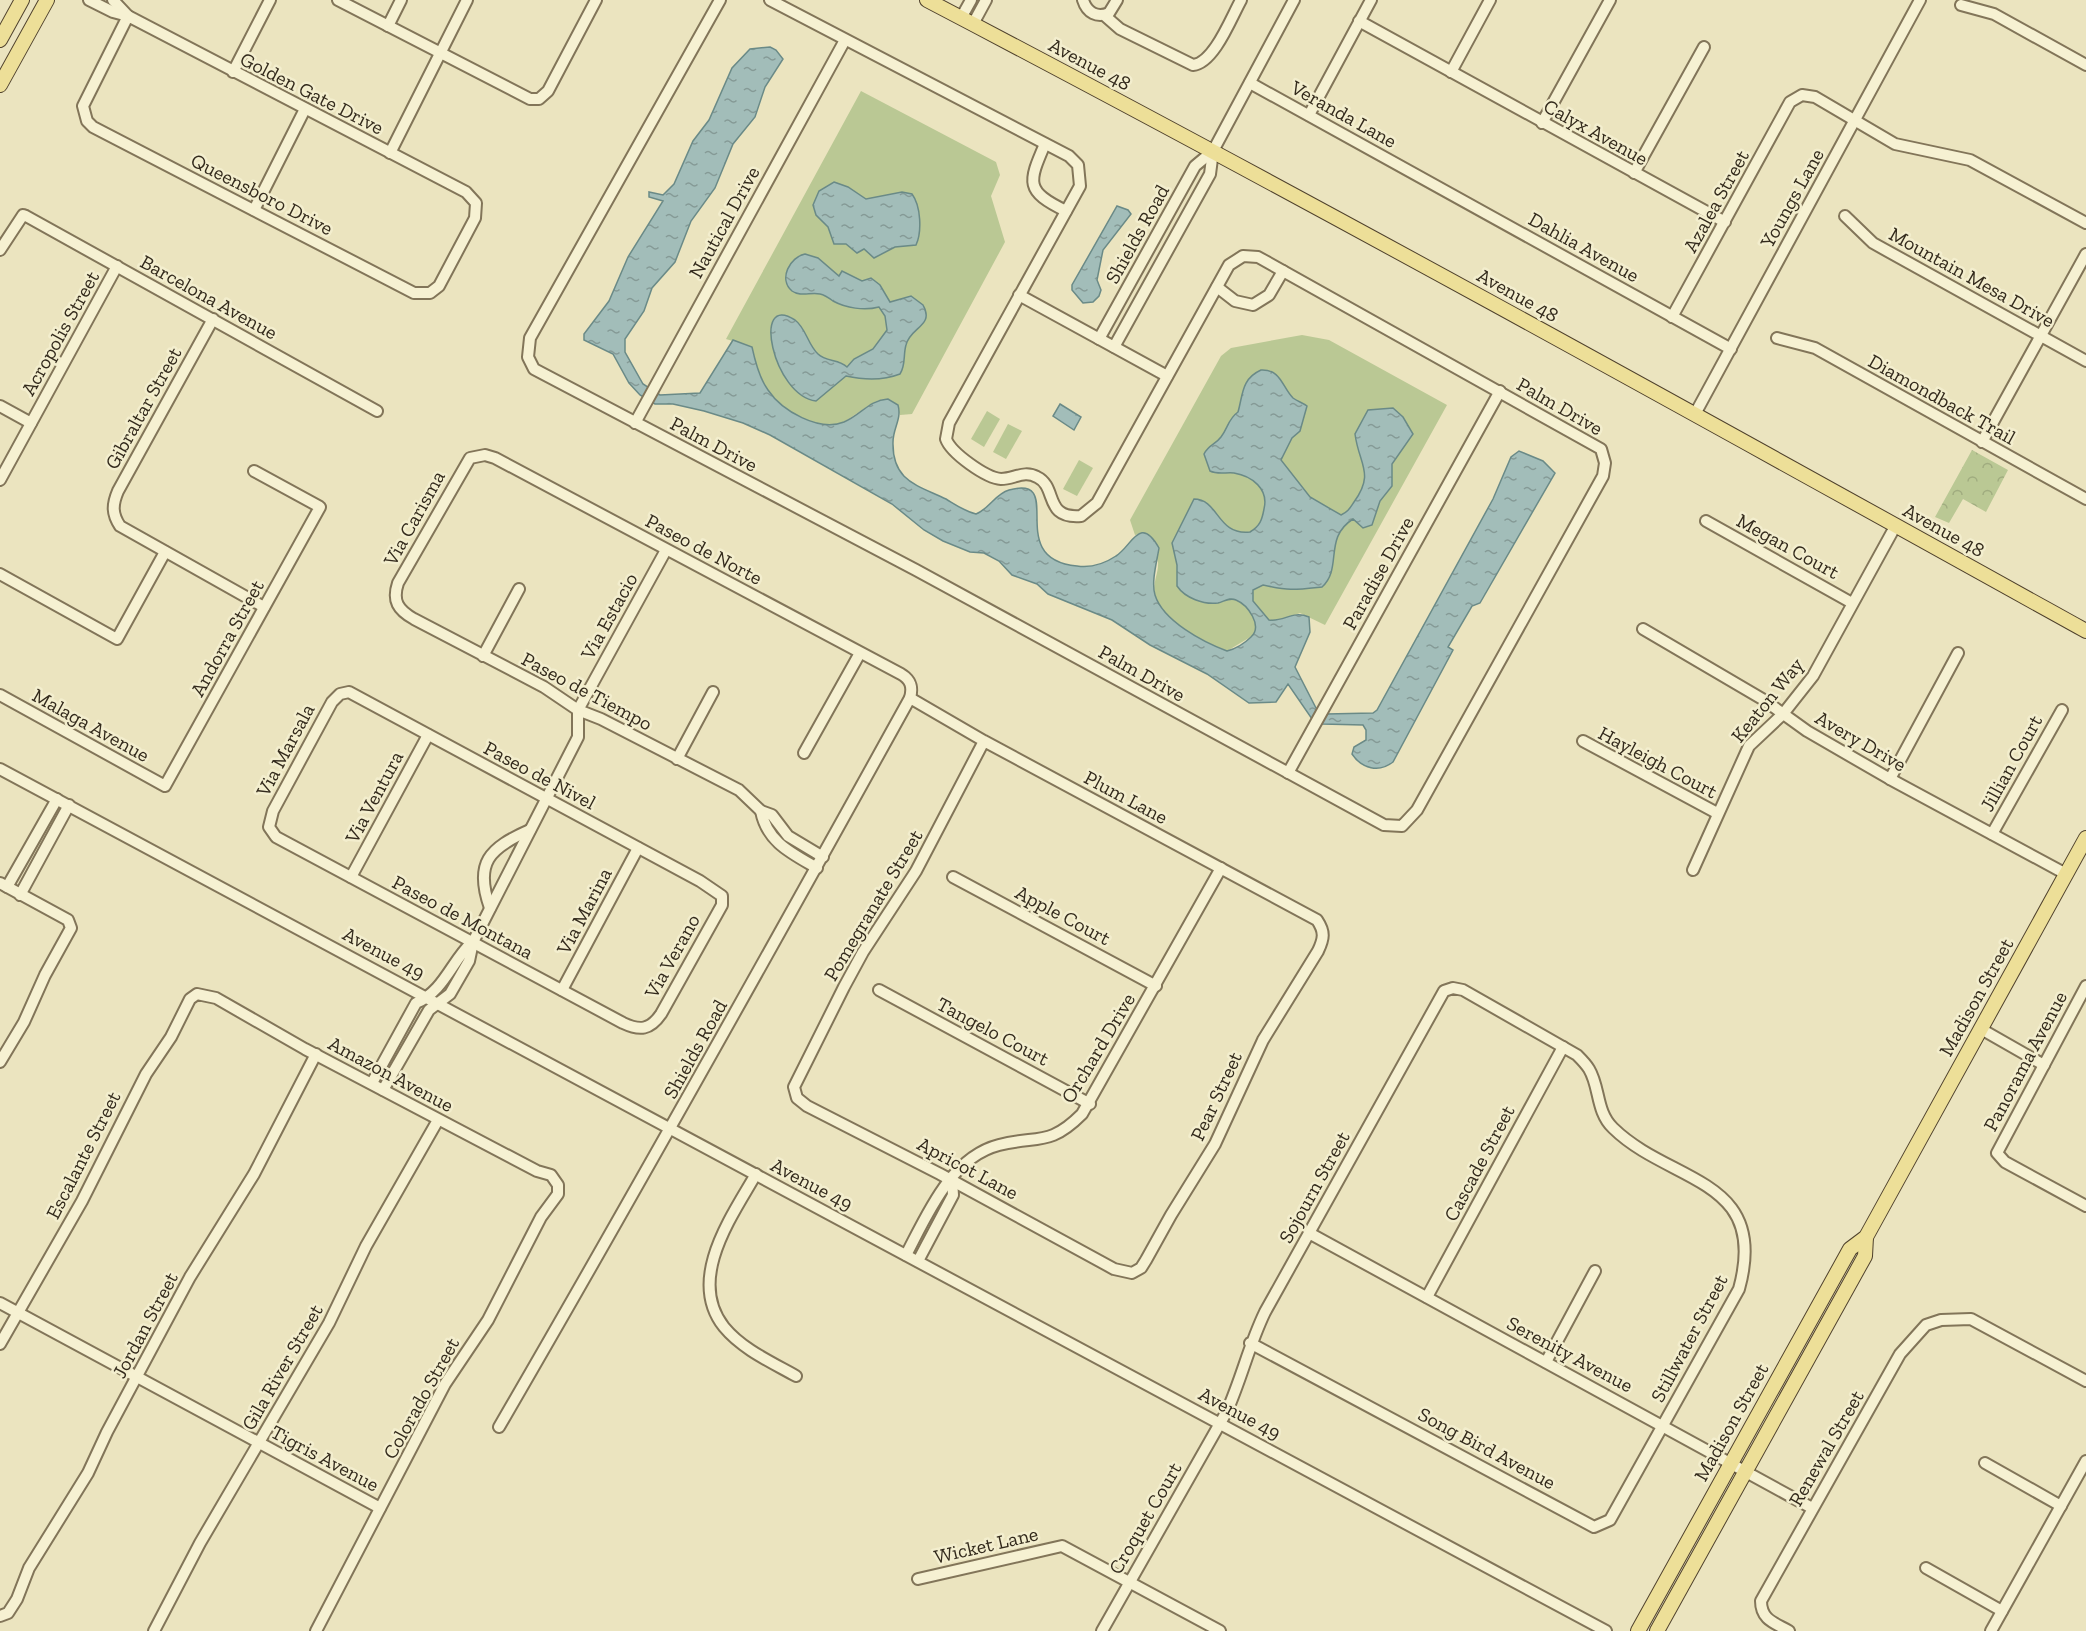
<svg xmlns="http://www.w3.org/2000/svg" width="2086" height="1631" viewBox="0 0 2086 1631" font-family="'Zilla Slab',serif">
	<defs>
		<pattern id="park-crowns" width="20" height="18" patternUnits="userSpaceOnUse" patternTransform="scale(1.5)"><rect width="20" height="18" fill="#bac894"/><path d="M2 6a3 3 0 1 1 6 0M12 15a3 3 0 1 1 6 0" fill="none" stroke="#a0ac7f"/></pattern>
		<pattern id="water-ripples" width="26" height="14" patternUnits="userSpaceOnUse" patternTransform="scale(1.5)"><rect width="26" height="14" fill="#a2bdb9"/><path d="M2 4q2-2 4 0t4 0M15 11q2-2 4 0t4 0" fill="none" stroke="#859a96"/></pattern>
	</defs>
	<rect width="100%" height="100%" fill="#ebe4bf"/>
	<g fill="#bac894">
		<path d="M861 91 996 162 1000 175 991 196 1005 242 912 414 900 415C890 376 857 420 837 424 814 429 781 409 768 390 759 378 755 361 752 347L726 339Z"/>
		<path d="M1302 335 1329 340 1447 405 1325 625 1300 613 1257 629 1252 636 1227 651C1203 642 1163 621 1155 595 1152 583 1159 573 1158 562 1157 553 1147 541 1143 533L1135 535 1130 520 1221 356 1231 348Z"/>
		<path d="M987 411 1000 419 984 447 971 439Z"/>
		<path d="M1008 424 1022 431 1006 459 993 452Z"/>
		<path d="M1079 460 1093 468 1077 496 1063 489Z"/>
	</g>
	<path fill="url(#park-crowns)" d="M1972 450 2008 470 1986 512 1963 499 1949 523 1935 517Z"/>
	<g fill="url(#water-ripples)" stroke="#6a8a87" stroke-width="1.5">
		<path d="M770 47 776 50 783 59 765 87 755 117 733 144 715 188 691 221 675 262 652 288 644 311 625 339V352L643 384 660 395 700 393 733 340 752 347C755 361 759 378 768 390 782 411 819 432 844 422 861 415 869 400 888 399L898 405C902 419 893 428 893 442 892 481 917 485 946 499 956 505 964 511 976 514 989 509 995 494 1009 490 1068 474 1002 559 1077 566 1091 568 1104 564 1116 556 1132 546 1140 514 1159 548 1157 561 1151 582 1155 595 1163 621 1203 642 1227 651 1235 649 1245 643 1251 637 1263 626 1248 605 1236 600 1230 597 1225 601 1218 603 1204 605 1185 598 1177 586V565L1172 543 1194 499C1219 499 1217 536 1250 532 1260 526 1262 520 1264 509 1269 489 1252 476 1234 473 1226 472 1218 475 1210 471L1204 454C1208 445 1216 444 1221 437 1228 428 1228 419 1238 412 1243 395 1241 379 1261 370 1281 369 1282 387 1293 398 1297 401 1303 403 1307 406L1300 431 1292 438 1281 460 1310 497 1341 515C1348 512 1350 508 1354 502 1375 473 1359 465 1355 434L1368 410 1393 408 1403 417 1413 434 1392 464V486L1380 501 1372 525 1363 528 1353 519C1323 538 1343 568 1322 587 1294 590 1290 591 1263 585L1253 590V601L1269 620C1285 622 1292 610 1309 617L1310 632 1295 667 1316 708 1326 714 1373 713 1377 710 1493 499 1511 457 1519 451 1543 461 1555 473 1480 603 1472 606 1448 647 1453 650 1393 762C1379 773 1362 769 1352 754L1354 747 1366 740V730L1363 725 1322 724 1312 719 1288 684 1276 702 1249 703 1207 674 1150 645 1112 620 1048 594 1037 584 1012 575 999 561 984 553 970 552 943 541 924 530 892 504 770 435 743 423 704 411 673 404H655L640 395 629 383 613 354 584 340V334L609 301 628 257 663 201 649 197V192L663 195 674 184 693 141 709 120 732 68 750 49Z"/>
		<path d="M834 182 848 187 866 199 902 192 912 194C921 206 922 232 916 245L895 247 874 258 864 249 857 253 846 244H834L828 227 816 215 813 205 819 191Z"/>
		<path d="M1117 206 1128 210 1131 214 1103 250 1097 280 1101 290 1099 296 1093 302 1083 303 1072 290V285Z"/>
		<path d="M805 254 818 258 839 276 842 271 862 281 871 278 880 285 890 302 911 296 923 305C935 326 910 327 906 345 903 355 906 365 900 374 882 381 864 380 846 376L816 401C773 396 751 291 795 320 806 328 808 345 818 354 826 362 839 359 847 367L854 359 873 349 887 330 885 316 879 307C864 311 846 308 833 301 829 298 825 295 820 294 811 292 800 297 792 291 778 279 790 257 805 254Z"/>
		<path d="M1060 404 1081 417 1074 430 1053 416Z"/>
	</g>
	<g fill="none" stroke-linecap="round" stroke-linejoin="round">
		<g stroke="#827559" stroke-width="14">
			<g id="minor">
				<path d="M89 0 113 12 128 16 466 192 476 203 475 218 439 286 430 293H414L93 127 87 121 83 106 128 16"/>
				<path d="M113 0 128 16"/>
				<path d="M338 0 530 99H539L548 91 596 0"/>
				<path d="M720 0 530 338 528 357 534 369 916 570 1384 825 1402 826 1417 810 1603 476 1605 463 1601 449 1258 257 1243 256 1229 265 1097 503 1081 516C1043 519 1058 487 1037 477 1024 470 1014 479 1001 479 986 478 951 453 946 439L949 423 1080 186 1078 165 1069 156 770 0"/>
				<path d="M1083 0C1087 13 1097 18 1109 13L1117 0"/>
				<path d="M1961 5 1994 14 2086 65"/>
				<path d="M1104 15 1120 29 1193 65C1214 63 1231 18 1241 0"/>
				<path d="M961 18 971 0"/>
				<path d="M1359 21 1725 222"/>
				<path d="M973 24 986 0"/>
				<path d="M388 26 401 0"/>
				<path d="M233 72 270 0"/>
				<path d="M1451 72 1490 0"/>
				<path d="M1250 83 1731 349"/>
				<path d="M1309 115 1371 0"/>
				<path d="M1542 123 1610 0"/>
				<path d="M1045 144C1028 183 1025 191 1066 211"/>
				<path d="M390 153 467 0"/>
				<path d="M1634 173 1704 47"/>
				<path d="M254 210 305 109"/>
				<path d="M1845 216 1873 243 2086 361"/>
				<path d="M0 250 23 215 26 216 377 411"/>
				<path d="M1217 287 1235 301 1253 305 1269 295 1283 271"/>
				<path d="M1019 295 1167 376"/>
				<path d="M1672 317 1790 102 1802 95 1815 97 1895 144 1970 160 2086 223"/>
				<path d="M213 319 118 491C112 505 112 514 120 526L264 607"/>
				<path d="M1777 338 1815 348 2086 499"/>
				<path d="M1099 339 1195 166 1213 151"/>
				<path d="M1114 347 1210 174 1213 151 1294 0"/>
				<path d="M0 406 31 423"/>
				<path d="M1695 414 1920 0"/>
				<path d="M635 423 845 40"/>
				<path d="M1982 442 2086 254"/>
				<path d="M0 480 117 266"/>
				<path d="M1706 521 1852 603"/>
				<path d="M0 574 117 639 165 552"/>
				<path d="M1643 629 1764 700 1807 731 1890 779 2066 874"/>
				<path d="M483 656 519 589"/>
				<path d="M349 692 700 881 722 896V905L661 1014C650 1030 640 1031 623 1023L276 837 269 827 273 811 332 702 340 694Z"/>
				<path d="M0 695 165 786 320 507 254 471"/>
				<path d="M910 698 984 741 1317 920C1325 932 1324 938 1318 951L1263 1040 1215 1144 1171 1215 1146 1260 1141 1268 1132 1273 1114 1269 940 1174 807 1106 797 1098 794 1087 844 987 863 952 916 871 984 741"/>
				<path d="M1583 741 1717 813"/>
				<path d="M804 753 860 653"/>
				<path d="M677 759 713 692"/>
				<path d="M0 769 1606 1631"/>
				<path d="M1288 773 1500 391"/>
				<path d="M1890 779 1958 653"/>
				<path d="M761 811C767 842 791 853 817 868"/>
				<path d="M1992 834 2062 710"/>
				<path d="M1693 870 1749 746 1783 714 1813 676 1896 525"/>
				<path d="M351 877 428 735"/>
				<path d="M953 877 1156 986"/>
				<path d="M0 883 68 920 71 928 45 975 24 1022 0 1062"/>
				<path d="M7 887 57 799"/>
				<path d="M20 895 69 805"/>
				<path d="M490 908C474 863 489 848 530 830"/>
				<path d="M2086 986 1997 1153 2005 1162 2086 1206"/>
				<path d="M562 990 638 848"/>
				<path d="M879 990 1090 1104"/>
				<path d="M1981 1029 2044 1065"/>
				<path d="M372 1083 416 1003C444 991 451 962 472 942"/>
				<path d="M383 1090 429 1010 450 994 469 961 473 942 578 737V710L666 550"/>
				<path d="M756 1174C732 1216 686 1279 724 1327 742 1349 771 1362 796 1376"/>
				<path d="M1309 1233 1812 1508"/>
				<path d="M906 1255C927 1215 951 1157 999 1145 1038 1135 1049 1147 1082 1114L1221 868"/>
				<path d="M918 1261 953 1195 952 1180"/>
				<path d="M1427 1297 1563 1047"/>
				<path d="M0 1303 380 1508"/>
				<path d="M0 1344 82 1201 146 1074 171 1037 190 999 197 994 216 998 305 1049 537 1171 551 1175 558 1185V1194L541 1217 488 1320 445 1384 316 1631"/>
				<path d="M1546 1362 1595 1271"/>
				<path d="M499 1427C639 1186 775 942 910 698 913 687 911 680 901 674L495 458 485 455 470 458 398 583C392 601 398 610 414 619L544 687 578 710 601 719 739 790 761 811 772 815 788 836 823 857"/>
				<path d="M1985 1463 2061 1506"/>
				<path d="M1926 1568 2002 1611"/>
				<path d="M918 1579 1062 1546 1220 1631"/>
				<path d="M0 1616 8 1613 17 1599 29 1568 88 1473 107 1432 190 1277 254 1174 316 1054"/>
				<path d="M154 1631 200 1543 329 1323 366 1246 438 1120"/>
				<path d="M1102 1631 1227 1411C1242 1377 1249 1345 1265 1312L1444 991 1453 988 1463 990 1577 1055C1581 1059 1586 1064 1589 1069 1600 1087 1596 1112 1613 1128 1670 1184 1770 1177 1739 1289L1610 1520 1594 1527 1250 1343"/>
				<path d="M1789 1631C1775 1623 1761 1620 1761 1601L1900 1354 1926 1325 1941 1320 1971 1319 2086 1381"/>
				<path d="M1991 1631 2086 1461"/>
			</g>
		</g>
		<g stroke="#50422d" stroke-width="16">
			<g id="major">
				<path d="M927 0C1317 204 1702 418 2086 631"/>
				<path d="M0 40 22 0"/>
				<path d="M0 85 47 0"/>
				<path d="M1638 1631 1850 1249 1866 1237 2086 838"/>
				<path d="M1657 1631 1865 1256 1866 1237"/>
			</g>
		</g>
		<use href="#minor" stroke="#f6f1d2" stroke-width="10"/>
		<use href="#major" stroke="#eddf98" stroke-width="14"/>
	</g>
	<g text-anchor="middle" stroke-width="5" stroke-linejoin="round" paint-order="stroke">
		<g font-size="20" fill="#332a1c" stroke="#f3eece">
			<text transform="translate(1090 64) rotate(28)" y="7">Avenue 48</text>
			<text transform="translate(312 93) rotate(27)" y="7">Golden Gate Drive</text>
			<text transform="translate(1344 114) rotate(29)" y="7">Veranda Lane</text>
			<text transform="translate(1596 132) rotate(29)" y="7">Calyx Avenue</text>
			<text transform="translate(262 194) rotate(27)" y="7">Queensboro Drive</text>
			<text transform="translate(1792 198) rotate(-61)" y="7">Youngs Lane</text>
			<text transform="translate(1716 201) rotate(-61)" y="7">Azalea Street</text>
			<text transform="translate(724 222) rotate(-61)" y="7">Nautical Drive</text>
			<text transform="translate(1137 234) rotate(-61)" y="7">Shields Road</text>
			<text transform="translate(1584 247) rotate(29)" y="7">Dahlia Avenue</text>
			<text transform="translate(1972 277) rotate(29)" y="7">Mountain Mesa Drive</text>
			<text transform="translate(1518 295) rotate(29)" y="7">Avenue 48</text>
			<text transform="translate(209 297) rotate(29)" y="7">Barcelona Avenue</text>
			<text transform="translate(60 333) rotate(-61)" y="7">Acropolis Street</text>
			<text transform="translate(1942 399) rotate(29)" y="7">Diamondback Trail</text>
			<text transform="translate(1560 406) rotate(30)" y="7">Palm Drive</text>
			<text transform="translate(143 408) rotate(-61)" y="7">Gibraltar Street</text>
			<text transform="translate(714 444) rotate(28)" y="7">Palm Drive</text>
			<text transform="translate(414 518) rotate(-61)" y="7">Via Carisma</text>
			<text transform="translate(1944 530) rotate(29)" y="7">Avenue 48</text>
			<text transform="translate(1788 546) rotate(29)" y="7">Megan Court</text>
			<text transform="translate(704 549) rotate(28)" y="7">Paseo de Norte</text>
			<text transform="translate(1378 573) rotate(-61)" y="7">Paradise Drive</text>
			<text transform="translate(609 616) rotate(-61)" y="7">Via Estacio</text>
			<text transform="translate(227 638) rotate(-61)" y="7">Andorra Street</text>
			<text transform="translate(1142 673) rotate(29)" y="7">Palm Drive</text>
			<text transform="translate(587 691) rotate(28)" y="7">Paseo de Tiempo</text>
			<text transform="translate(1767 700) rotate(-51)" y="7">Keaton Way</text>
			<text transform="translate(91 725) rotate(29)" y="7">Malaga Avenue</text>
			<text transform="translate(1861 741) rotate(30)" y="7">Avery Drive</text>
			<text transform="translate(285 750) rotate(-62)" y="7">Via Marsala</text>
			<text transform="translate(1658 762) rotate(28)" y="7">Hayleigh Court</text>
			<text transform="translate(2011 763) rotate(-61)" y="7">Jillian Court</text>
			<text transform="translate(540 775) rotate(28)" y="7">Paseo de Nivel</text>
			<text transform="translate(374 797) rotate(-62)" y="7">Via Ventura</text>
			<text transform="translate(1126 797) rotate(28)" y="7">Plum Lane</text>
			<text transform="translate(873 905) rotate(-59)" y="7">Pomegranate Street</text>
			<text transform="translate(584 911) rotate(-62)" y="7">Via Marina</text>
			<text transform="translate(1063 915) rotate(28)" y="7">Apple Court</text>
			<text transform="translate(463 917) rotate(28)" y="7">Paseo de Montana</text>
			<text transform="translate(384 953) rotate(28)" y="7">Avenue 49</text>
			<text transform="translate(672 956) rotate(-61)" y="7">Via Verano</text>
			<text transform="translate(1976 997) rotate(-61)" y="7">Madison Street</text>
			<text transform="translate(993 1031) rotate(28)" y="7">Tangelo Court</text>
			<text transform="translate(1098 1048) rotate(-59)" y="7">Orchard Drive</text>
			<text transform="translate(695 1049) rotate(-61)" y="7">Shields Road</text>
			<text transform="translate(2025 1061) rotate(-62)" y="7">Panorama Avenue</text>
			<text transform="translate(391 1074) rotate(28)" y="7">Amazon Avenue</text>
			<text transform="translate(1216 1096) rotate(-65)" y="7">Pear Street</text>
			<text transform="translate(83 1155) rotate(-63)" y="7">Escalante Street</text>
			<text transform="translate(1479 1163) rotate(-62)" y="7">Cascade Street</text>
			<text transform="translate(968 1168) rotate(28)" y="7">Apricot Lane</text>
			<text transform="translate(812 1184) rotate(28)" y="7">Avenue 49</text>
			<text transform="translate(1314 1187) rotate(-61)" y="7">Sojourn Street</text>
			<text transform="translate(145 1325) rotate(-62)" y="7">Jordan Street</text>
			<text transform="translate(1689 1338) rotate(-62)" y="7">Stillwater Street</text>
			<text transform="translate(1570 1354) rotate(28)" y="7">Serenity Avenue</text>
			<text transform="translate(282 1367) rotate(-60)" y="7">Gila River Street</text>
			<text transform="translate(421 1398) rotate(-61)" y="7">Colorado Street</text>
			<text transform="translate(1240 1413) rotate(28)" y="7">Avenue 49</text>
			<text transform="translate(1731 1422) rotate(-61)" y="7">Madison Street</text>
			<text transform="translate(1487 1448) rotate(28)" y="7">Song Bird Avenue</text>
			<text transform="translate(1826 1448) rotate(-60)" y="7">Renewal Street</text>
			<text transform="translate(325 1458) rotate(28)" y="7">Tigris Avenue</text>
			<text transform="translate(1145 1518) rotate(-60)" y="7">Croquet Court</text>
			<text transform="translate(986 1545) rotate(-13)" y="7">Wicket Lane</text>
		</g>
	</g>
</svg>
